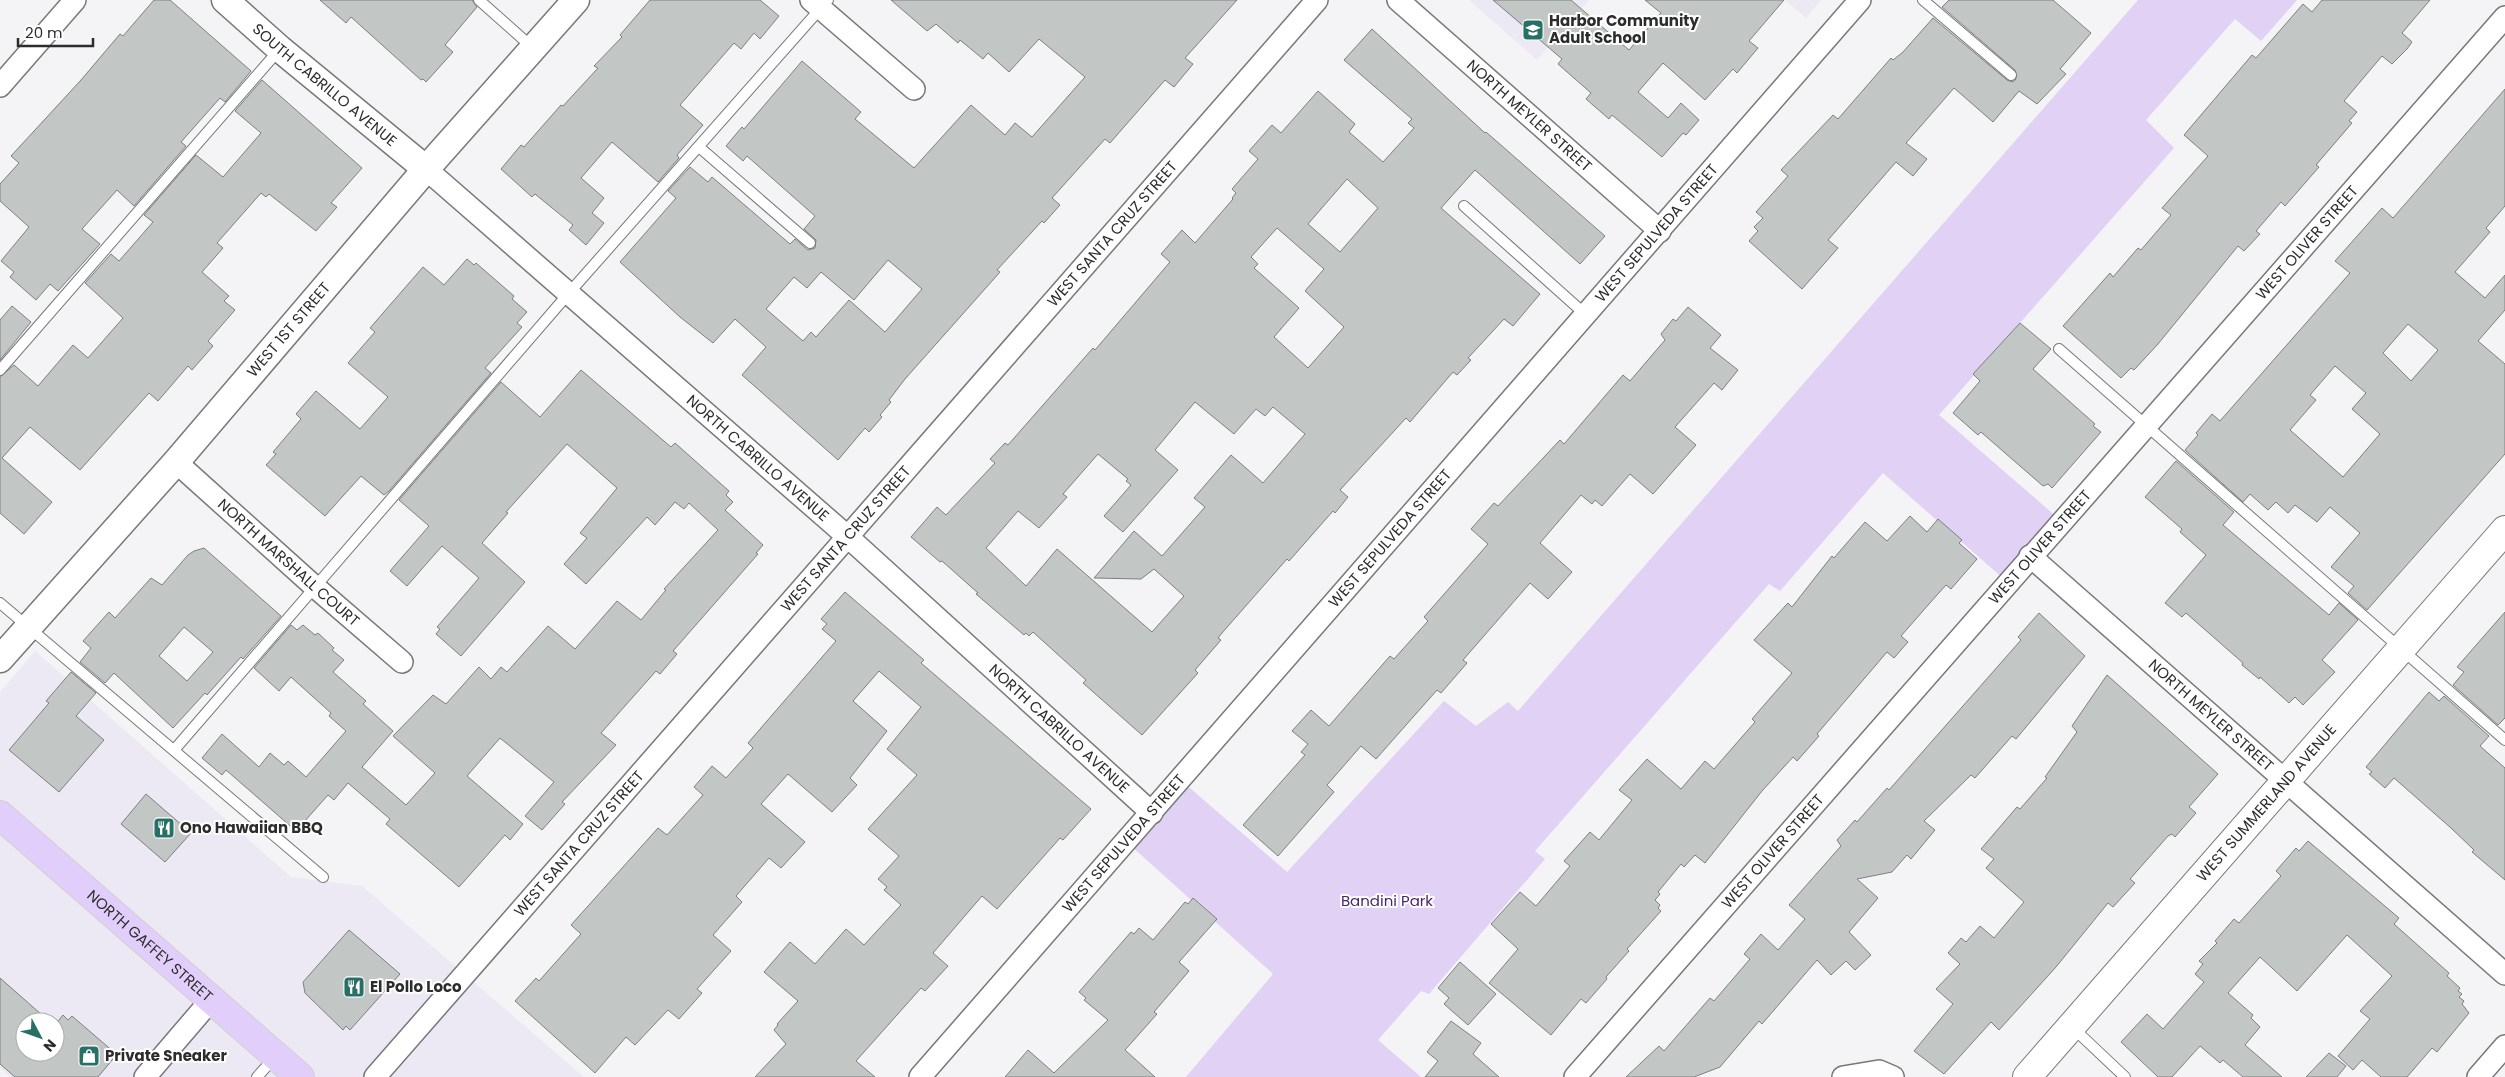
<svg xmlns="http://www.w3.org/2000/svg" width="2505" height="1077" viewBox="0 0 2505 1077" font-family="Poppins,sans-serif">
	<rect width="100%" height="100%" fill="#f4f3f6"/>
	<g fill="#ede9f4" fill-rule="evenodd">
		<path d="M1469 0H1589L1537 60Z"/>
		<path d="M1785 0H1821L1806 18Z"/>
		<path d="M35 651 291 877 362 886 584 1077H10L0 1068V692ZM25 1022H55V1052H25Z"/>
	</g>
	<path fill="#e1d1f5" d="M2138 0H2297L2261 41 2235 19 2146 120 2174 148 1939 415 2059 519 2005 580 1883 473 1780 591 1769 584 1535 851 1545 859 1429 994 1421 991 1378 1040 1421 1077H1186L1273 974 1129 844 1183 782 1287 872 1444 701 1476 726 1508 702 1518 711Z"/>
	<g fill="#c2c7c6" stroke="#7c8080" fill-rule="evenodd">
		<path d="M154 0H170L251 71 225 102 220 98 181 142 186 146 134 206 117 190 82 229 100 244 58 291 50 284 36 300 10 277 14 272 1 261 29 227 0 201V184L19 163 11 156 81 80 120 34 123 36Z"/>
		<path d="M320 0H472L477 7 445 45 453 52 426 82 423 79 421 80 351 17 346 23Z"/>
		<path d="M650 0H760L779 16 760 39 754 33 741 49 734 43 680 105 703 125 677 155 679 158 658 182 612 142 581 178 604 198 592 213 604 223 586 245 569 230 573 225 535 194 532 197 501 169 521 145 524 147 561 105 563 106 598 68 594 66 622 37 620 35Z"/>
		<path d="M891 0H1237L1185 58 1193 64 1174 87 1165 80 1110 143 1105 139 1052 198 1060 205 1044 223 1042 221 997 270 1000 272 905 379 889 400 891 402 880 415 882 417 869 432 865 428 838 460 742 375 766 347 735 319 713 343 680 317 620 262 676 198 668 191 690 167 708 182 712 177 790 244 795 239 808 250 815 248 816 240 804 229 815 216 747 156 743 161 726 146 742 127 744 129 802 61 861 112 855 119 914 168 971 105 1005 135 1015 123 1032 137 1085 77 1039 39 1009 72 988 53 983 59 960 40 958 43 936 24 927 31ZM888 260 922 289 885 332 849 300 816 337 811 332 803 341 766 309 794 277 807 288 821 272 854 300Z"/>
		<path d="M1493 0H1571L1629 50 1661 13 1645 0H1784L1749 41 1758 48 1737 73 1733 69 1705 100 1663 63 1638 92 1668 118 1681 103 1699 120 1686 135 1683 133 1662 157 1612 115 1609 119 1586 99 1591 93 1558 64 1562 59Z"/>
		<path d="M1949 0H2053L2091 33 2060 69 2066 74 2037 104 2019 91 1993 122 1954 88 1906 143 1927 159 1913 176 1896 162 1828 240 1838 248 1802 289 1749 241 1758 231 1754 227 1763 218 1756 212 1788 176 1781 170 1833 115 1838 119 1891 58 1893 60 1903 52 1933 18 2007 80 2013 82 2016 79 2015 70 1942 7Z"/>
		<path d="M2322 0H2430L2402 33 2412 42 2407 49 2392 64 2382 56 2344 101 2357 112 2349 121 2352 123 2316 165 2319 167 2285 206 2281 202 2256 231 2260 234 2244 251 2238 246 2158 344 2134 370 2131 368 2121 378 2063 326 2110 273 2113 277 2138 248 2141 250 2171 215 2162 208 2208 156 2184 135 2252 55 2256 58 2303 4 2312 12Z"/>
		<path d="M1372 29 1485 133 1486 132 1605 236 1580 264 1475 170 1441 208 1540 294 1513 326 1504 319 1468 358 1471 360 1457 375 1453 372 1410 422 1406 418 1340 490 1348 497 1335 513 1333 511 1289 561 1287 559 1222 633 1218 638 1221 640 1195 670 1198 673 1142 735 1083 683 1086 680 1033 632 1029 636 1026 633 1024 635 976 594 978 593 942 561 940 562 911 537 937 507 946 515 995 463 990 459 1005 443 1008 445 1093 348 1095 350 1170 262 1161 254 1182 230 1195 243 1233 199 1232 198 1236 193 1232 189 1258 159 1249 151 1272 125 1281 133 1318 91 1355 124 1349 132 1383 162 1414 128 1408 123 1412 119 1344 60ZM1347 179 1378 208 1340 252 1308 224ZM1277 228 1324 269 1305 291 1344 327 1308 368 1274 337 1299 308 1254 268 1258 264 1251 257ZM1195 402 1234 434 1256 409 1265 416 1273 407 1305 434 1263 483 1231 455 1194 498 1205 507 1162 556 1134 531 1094 578 1141 579 1154 569 1184 596 1152 632 1057 549 1026 586 986 548 1018 511 1039 528 1067 497 1063 494 1098 454 1128 479 1126 481 1131 485 1104 516 1123 532 1178 470 1155 450Z"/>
		<path d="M262 80 362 168 331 203 337 207 316 231 269 194 266 197 261 193 217 243 223 248 202 272 229 296 224 301 235 310 208 341 213 346 192 370 188 366 158 401 149 393 80 470 30 427 2 458 52 502 24 534 0 513V377L14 365 38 386 73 345 88 358 123 318 85 283 111 254 119 261 153 222 144 215 196 155 223 177 261 133 235 111Z"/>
		<path d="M2505 89V206L2486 228 2490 232 2455 272 2485 298 2505 275V310L2478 341 2505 364V454L2367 610 2348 593 2354 586 2331 567 2360 533 2330 507 2317 522 2295 505 2288 513 2276 502 2268 510 2250 494 2243 502 2185 450 2198 435 2196 433 2212 414 2220 421 2350 273 2335 261 2382 208 2393 218ZM2408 324 2438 350 2411 381 2383 353ZM2335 366 2366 393 2352 409 2380 434 2343 477 2290 430 2316 400 2310 395Z"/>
		<path d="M467 259 474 265 476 263 514 296 512 299 527 312 517 323 522 327 485 368 491 373 389 491 384 495 361 476 325 516 266 465 276 454 273 452 301 419 296 414 316 391 360 429 388 397 348 363 375 332 370 328 423 267 444 285Z"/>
		<path d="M12 306 31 322 0 360V320Z"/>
		<path d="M1688 307 1721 335 1710 348 1738 370 1722 390 1714 383 1675 427 1696 445 1653 494 1630 474 1602 506 1595 500 1592 504 1581 495 1540 543 1572 572 1548 599 1530 583 1463 660 1467 663 1441 693 1437 690 1376 759 1361 746 1327 785 1334 792 1278 856 1243 825 1305 755 1301 752 1308 744 1292 731 1311 710 1329 726 1390 656 1394 659 1428 621 1424 617 1488 544 1471 529 1494 503 1498 506 1560 440 1564 444 1623 375 1630 381 1665 340 1661 334 1673 319 1676 321Z"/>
		<path d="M2020 323 2051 349 2033 369 2095 424 2093 426 2101 432 2052 488 2048 484 2043 486 1981 432 1978 435 1953 413 1980 381 1973 374Z"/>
		<path d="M581 370 671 447 675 443 729 491 726 495 733 502 725 510 763 545 756 553 758 554 673 651 677 654 660 674 656 671 601 733 616 745 562 802 565 804 542 830 525 816 554 782 500 738 467 776 523 824 510 840 505 835 459 887 386 824 390 819 348 783 334 800 328 795 296 831 226 770 222 775 202 758 222 734 259 767 270 753 284 765 288 761 306 777 346 731 329 716 331 713 291 677 279 691 254 668 291 625 297 630 303 625 315 635 318 633 334 648 332 650 344 660 333 672 366 701 363 704 393 731 362 767 406 805 435 773 393 736 433 695 446 704 479 667 491 679 501 667 507 672 548 626 575 649 617 601 641 620 666 590 664 589 718 530 689 503 684 509 675 502 655 525 647 517 586 584 564 564 587 538 580 533 617 488 567 444 506 512 508 513 482 543 525 582 461 656 436 634 440 629 437 627 479 578 442 546 407 586 390 571 429 526 399 500 501 382 540 417Z"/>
		<path d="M2176 461 2234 512 2223 525 2329 615 2339 603 2358 620 2322 660 2335 672 2303 705 2295 697 2289 703 2260 677 2259 679 2242 665 2243 663 2186 613 2182 617 2165 603 2206 555 2180 532 2182 529 2145 497Z"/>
		<path d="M1910 516 1927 532 1938 519 1962 540 1959 543 1977 559 1951 589 1946 585 1929 604 1901 636 1908 642 1894 658 1887 652 1817 734 1819 736 1797 761 1793 757 1762 791 1705 863 1695 855 1684 867 1681 864 1658 892 1660 894 1655 900 1660 905 1658 908 1661 911 1627 949 1629 951 1606 977 1607 979 1586 1003 1581 999 1551 1035 1489 983 1518 949 1491 924 1520 892 1536 906 1570 866 1564 861 1590 832 1599 840 1632 800 1619 790 1647 759 1681 789 1705 761 1714 769 1755 722 1752 719 1792 673 1754 640 1788 603 1792 607 1832 556 1834 558 1865 522 1887 541Z"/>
		<path d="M204 548 281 616 243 659 241 657 207 695 205 693 173 728 114 673 105 683 80 662 91 648 83 641 109 612 115 618 151 578 162 585 188 555 194 551ZM184 627 213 652 187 681 159 656Z"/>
		<path d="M845 592 924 660 921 663 1091 809 1063 840 1060 838 997 909 982 896 933 953 948 966 925 991 921 988 856 1061 875 1077H755L786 1044 774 1030 778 1025 777 1024 798 1001 764 972 790 942 815 964 846 929 864 945 901 905 884 890 887 887 878 879 899 856 868 829 917 775 887 749 921 707 879 671 853 701 887 731 850 778 857 785 832 812 788 774 761 804 805 842 781 868 769 858 736 896 742 902 713 935 731 951 697 989 702 993 679 1019 668 1010 635 1045 626 1037 595 1073 515 1001 536 978 539 981 581 934 571 925 658 828 667 835 703 795 694 787 712 766 726 778 753 748 748 743 836 641 822 629 827 624 821 619Z"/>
		<path d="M2505 612V718L2498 725 2453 685 2464 672 2457 667Z"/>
		<path d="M2039 613 2085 656 2016 739 2012 736 1975 778 1971 775 1924 821 1935 830 1911 859 1907 855 1892 872 1857 879 1878 898 1849 932 1871 955 1855 970 1846 961 1831 975 1817 960 1762 1024 1759 1021 1720 1067 1694 1077H1626L1659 1046 1664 1051 1710 998 1714 1001 1750 959 1744 954 1761 934 1778 950 1805 919 1789 905 1841 846 1837 840 1855 820 1857 822 1887 788 1889 790 2021 640 2018 637Z"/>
		<path d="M71 672 96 693 76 716 104 740 59 792 9 750 49 703 46 701Z"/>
		<path d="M2107 675 2218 774 2189 807 2196 813 2175 837 2172 834 2168 836 2130 879 2135 883 2113 907 2108 903 2056 967 1999 1030 1991 1022 1944 1074 1914 1051 1953 1004 1936 989 1960 964 1948 953 1961 938 1966 942 1980 926 1994 938 2024 902 1986 868 1994 859 1981 849 2017 807 2020 809 2047 778 2045 777 2077 732 2072 726Z"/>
		<path d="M2429 692 2439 701 2444 696 2489 736 2480 746 2505 768V880L2472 852 2474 850 2451 828 2394 778 2385 788 2369 774 2372 772 2366 767Z"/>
		<path d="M146 794 191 833 165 862 121 824Z"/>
		<path d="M2308 841 2399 918 2394 924 2449 973 2447 976 2460 988 2458 991 2462 994 2459 997 2464 1001 2462 1004 2469 1013 2437 1052 2432 1048 2407 1077H2381L2362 1060 2353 1070 2338 1056 2370 1019 2360 1011 2392 976 2347 935 2297 991 2260 957 2228 993 2253 1015 2251 1018 2260 1027 2245 1045 2282 1077H2243L2223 1060 2220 1063 2200 1046 2172 1077H2158L2121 1042 2147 1014 2163 1029 2204 982 2195 974 2203 964 2199 961 2217 943 2215 941 2234 919 2239 923 2281 876 2276 871 2296 848 2299 851Z"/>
		<path d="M1193 898 1217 919 1179 962 1189 971 1154 1012 1157 1014 1125 1050 1155 1077H1005L1028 1050 1054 1073 1108 1020 1084 1000 1086 998 1079 992 1131 932 1134 934 1139 928 1153 940 1185 902 1188 904Z"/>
		<path d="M349 930 400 974 350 1030 346 1026 343 1030 305 993 303 982Z"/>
		<path d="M1460 962 1496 994 1468 1025 1444 1004 1449 998 1438 988Z"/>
		<path d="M0 978 50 1022H25V1052H55V1025L63 1015 68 1020 72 1016 115 1053 111 1058 113 1059 98 1077H15L0 1064Z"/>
		<path d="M1451 1021 1481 1043 1473 1054 1499 1077H1425L1438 1061 1427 1052Z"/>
		<path d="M2329 1053 2346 1066 2337 1077H2306Z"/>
	</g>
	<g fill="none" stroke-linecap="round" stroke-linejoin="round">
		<g stroke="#78777a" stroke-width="12">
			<g id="service">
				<path d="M479 0 533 48"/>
				<path d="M1923 0 2011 75"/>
				<path d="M699 147 810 243"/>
				<path d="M1464 206 1586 315"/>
				<path d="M2059 349 2505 740"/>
				<path d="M0 370 279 50"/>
				<path d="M0 603 323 877"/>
				<path d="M175 749 569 293 828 0"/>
				<path d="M2072 1027 2125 1077"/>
				<path d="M257 1077 275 1057"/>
			</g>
		</g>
		<g stroke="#78777a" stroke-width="24">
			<g id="minor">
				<path d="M811 0 914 89"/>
				<path id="s1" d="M1398 0 1660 231"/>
				<path d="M0 86 75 0"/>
				<path id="s2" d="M426 169 848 537 1152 813"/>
				<path id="s3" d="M176 462 315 587 402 662"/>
				<path id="s4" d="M2030 556 2505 974"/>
				<path d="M145 1077 211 1000"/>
				<path id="s5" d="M375 1077 1317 0"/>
				<path id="s6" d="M920 1077 1860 0"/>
				<path id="s7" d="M1575 1077 2505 17"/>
				<path d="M1843 1077 1879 1071 1893 1077"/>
				<path d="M2478 1077 2505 1046"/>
			</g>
		</g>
		<g stroke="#78777a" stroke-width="29">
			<g id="tertiary">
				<path id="s8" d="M225 0 280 49 426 169"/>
				<path id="s9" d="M0 659 176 462 426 169 576 0"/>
			</g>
		</g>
		<g stroke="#78777a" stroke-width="30">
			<g id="secondary">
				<path id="s10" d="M2027 1077 2505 530"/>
			</g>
		</g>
		<g stroke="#d1d1d1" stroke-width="30">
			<g id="primary">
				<path id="s11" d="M0 815 300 1077"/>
			</g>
		</g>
		<use href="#service" stroke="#fff" stroke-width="10"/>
		<use href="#minor" stroke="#fff" stroke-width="21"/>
		<use href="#tertiary" stroke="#fff" stroke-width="26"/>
		<use href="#secondary" stroke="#fff" stroke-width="28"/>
		<use href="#primary" stroke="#e2cefa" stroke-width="28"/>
	</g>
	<defs>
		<g id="school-square" transform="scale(1.125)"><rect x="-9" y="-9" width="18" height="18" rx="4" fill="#287066" stroke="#fff"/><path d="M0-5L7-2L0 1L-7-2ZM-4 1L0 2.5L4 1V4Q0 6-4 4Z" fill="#fff"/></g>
		<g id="restaurant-square" transform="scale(1.125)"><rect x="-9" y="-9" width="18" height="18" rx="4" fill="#287066" stroke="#fff"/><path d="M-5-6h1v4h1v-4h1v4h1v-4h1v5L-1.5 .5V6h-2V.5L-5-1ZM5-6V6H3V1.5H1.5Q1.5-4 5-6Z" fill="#fff"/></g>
		<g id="shop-square" transform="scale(1.125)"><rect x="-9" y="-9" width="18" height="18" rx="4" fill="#287066" stroke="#fff"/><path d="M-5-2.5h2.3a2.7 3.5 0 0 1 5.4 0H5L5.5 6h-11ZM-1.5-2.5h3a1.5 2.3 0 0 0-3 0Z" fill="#fff"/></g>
	</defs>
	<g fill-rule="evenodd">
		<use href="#school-square" x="1533" y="30"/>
		<use href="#restaurant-square" x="164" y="828"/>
		<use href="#restaurant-square" x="354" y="987"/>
		<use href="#shop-square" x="89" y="1056"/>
	</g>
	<g text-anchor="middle" stroke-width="4" stroke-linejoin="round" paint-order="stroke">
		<g font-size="15" font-weight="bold" fill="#2d2c2d" stroke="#fff" text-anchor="start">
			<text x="1549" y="26">Harbor Community<tspan x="1549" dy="17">Adult School</tspan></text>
			<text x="180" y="833">Ono Hawaiian BBQ</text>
			<text x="370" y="992">El Pollo Loco</text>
			<text x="105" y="1061">Private Sneaker</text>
		</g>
		<g font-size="15" fill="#2d2c2d" stroke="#fff">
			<text dy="5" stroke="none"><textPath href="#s8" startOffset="131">SOUTH CABRILLO AVENUE</textPath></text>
			<text dy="5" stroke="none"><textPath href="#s1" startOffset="175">NORTH MEYLER STREET</textPath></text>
			<text dy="5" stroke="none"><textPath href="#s5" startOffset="1120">WEST SANTA CRUZ STREET</textPath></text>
			<text dy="5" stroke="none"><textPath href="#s6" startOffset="1120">WEST SEPULVEDA STREET</textPath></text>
			<text dy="5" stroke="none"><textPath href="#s7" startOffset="1110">WEST OLIVER STREET</textPath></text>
			<text dy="5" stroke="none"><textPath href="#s9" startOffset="438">WEST 1ST STREET</textPath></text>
			<text dy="5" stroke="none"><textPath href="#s2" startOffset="440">NORTH CABRILLO AVENUE</textPath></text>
			<text dy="5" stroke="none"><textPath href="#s5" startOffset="715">WEST SANTA CRUZ STREET</textPath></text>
			<text dy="5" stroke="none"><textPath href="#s6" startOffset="715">WEST SEPULVEDA STREET</textPath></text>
			<text dy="5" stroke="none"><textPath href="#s7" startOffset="705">WEST OLIVER STREET</textPath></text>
			<text dy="5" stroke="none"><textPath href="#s3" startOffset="151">NORTH MARSHALL COURT</textPath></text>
			<text dy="5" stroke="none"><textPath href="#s4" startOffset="241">NORTH MEYLER STREET</textPath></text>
			<text dy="5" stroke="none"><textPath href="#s2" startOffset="845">NORTH CABRILLO AVENUE</textPath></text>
			<text dy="5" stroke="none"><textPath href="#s10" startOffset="364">WEST SUMMERLAND AVENUE</textPath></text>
			<text dy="5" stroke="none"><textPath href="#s5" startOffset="310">WEST SANTA CRUZ STREET</textPath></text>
			<text dy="5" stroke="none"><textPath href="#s6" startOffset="310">WEST SEPULVEDA STREET</textPath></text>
			<text dy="5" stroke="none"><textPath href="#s7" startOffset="300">WEST OLIVER STREET</textPath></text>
			<text dy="5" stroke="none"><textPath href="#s11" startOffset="199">NORTH GAFFEY STREET</textPath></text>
		</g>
		<g font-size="15" fill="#49266a" stroke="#fff">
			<text x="1387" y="906">Bandini Park</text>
		</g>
	</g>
	<g transform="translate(40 1037) rotate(131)"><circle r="24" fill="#ffffff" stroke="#ababab"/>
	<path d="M0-4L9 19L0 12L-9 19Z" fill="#287066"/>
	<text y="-8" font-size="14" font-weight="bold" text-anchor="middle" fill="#2d2c2d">N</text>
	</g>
	<path d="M18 38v8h75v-8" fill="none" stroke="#2d2c2d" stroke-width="2.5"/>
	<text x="25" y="38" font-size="15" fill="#2d2c2d" stroke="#ffffff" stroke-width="4" paint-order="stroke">20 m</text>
</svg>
